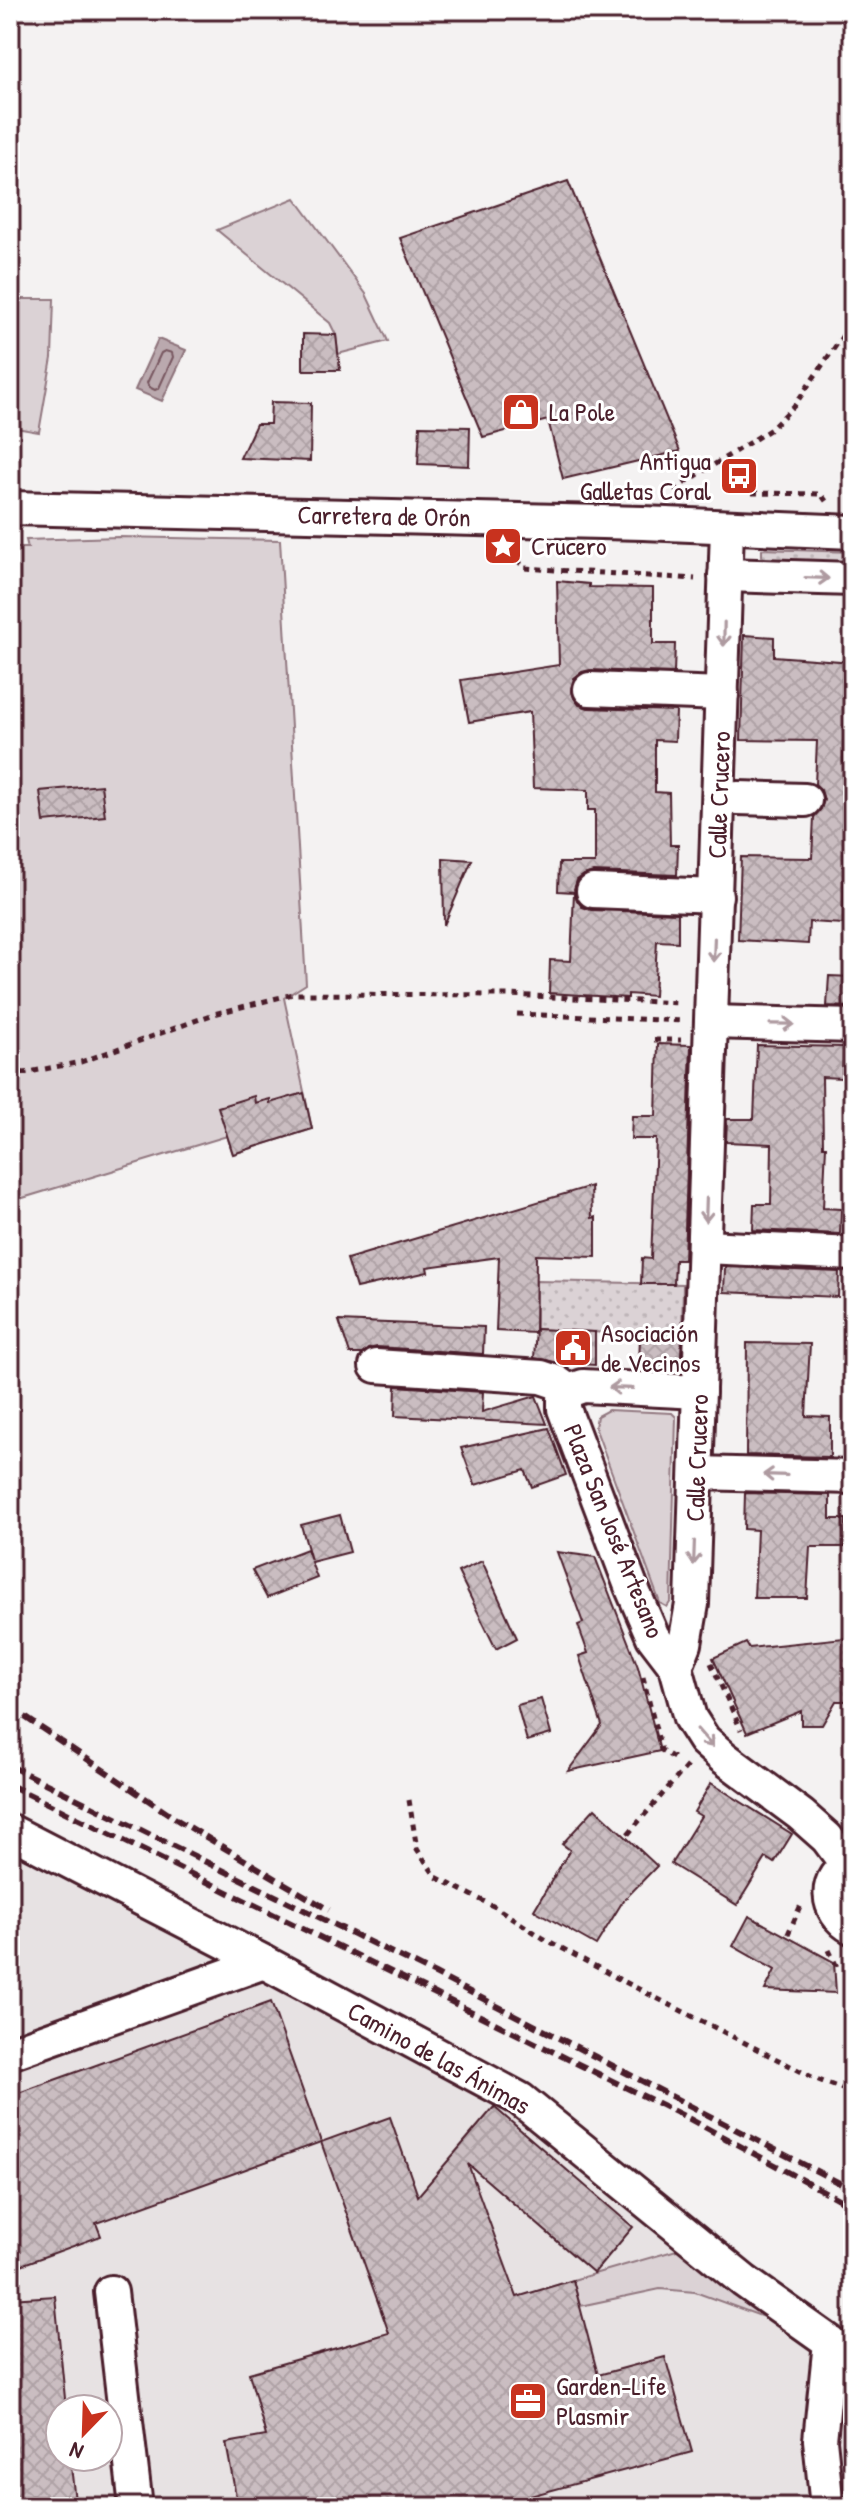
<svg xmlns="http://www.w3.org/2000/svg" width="863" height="2517" viewBox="0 0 863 2517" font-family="'Patrick Hand',sans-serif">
	<defs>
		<pattern id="grass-dots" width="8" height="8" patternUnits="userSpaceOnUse" patternTransform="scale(2)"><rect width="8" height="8" fill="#dbd2d5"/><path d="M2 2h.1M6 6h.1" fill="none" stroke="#bdb4b7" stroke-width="1.8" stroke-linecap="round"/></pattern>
		<pattern id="building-cross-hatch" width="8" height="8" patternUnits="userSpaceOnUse" patternTransform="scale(2)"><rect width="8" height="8" fill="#cabdc1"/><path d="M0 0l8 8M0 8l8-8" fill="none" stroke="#afa2a6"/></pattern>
	</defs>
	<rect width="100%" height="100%" fill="#f4f2f2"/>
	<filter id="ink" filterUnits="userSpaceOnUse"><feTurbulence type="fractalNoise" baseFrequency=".0125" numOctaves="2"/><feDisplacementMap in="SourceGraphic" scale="16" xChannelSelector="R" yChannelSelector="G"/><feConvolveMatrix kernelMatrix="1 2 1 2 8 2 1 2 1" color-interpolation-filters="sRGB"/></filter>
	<g filter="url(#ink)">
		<path fill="#e7e2e3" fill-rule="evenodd" d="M10 1813 480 2056 562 2115 791 2295 816 2341 846 2507H10ZM60 2409H108V2457H60Z"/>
		<g fill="url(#grass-dots)" stroke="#927880" stroke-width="2">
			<path d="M762 549 853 552V566L768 564 762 556Z"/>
			<path d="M536 1281 683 1284 682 1337 536 1329Z"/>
		</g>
		<g fill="#dbd2d5" stroke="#927880" stroke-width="2">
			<path d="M295 198 366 294 388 341 338 354 336 335 330 323 217 230Z"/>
			<path d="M10 209 13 211 15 234 11 299H54L52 358 39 432 10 427Z"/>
			<path d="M118 537 280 540 306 984 284 998 312 1129 233 1154 227 1136 16 1200 10 1194V548H28L26 540Z"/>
			<path d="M608 1410 672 1413 676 1417 671 1601 667 1607 660 1603 595 1427 597 1416Z"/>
			<path d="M680 2249 773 2314 766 2318 695 2292 660 2289 580 2306 573 2280Z"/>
		</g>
		<path fill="#baa9ae" stroke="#8d727a" stroke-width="2" d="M158 339 186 350 162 401 135 390Z"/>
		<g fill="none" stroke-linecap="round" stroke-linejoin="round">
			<path stroke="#77565f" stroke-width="2" d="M165 351 172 353 173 357 159 388 155 390 149 387 147 383 161 353Z"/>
		</g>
		<g fill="url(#building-cross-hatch)" stroke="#4a1f2b" stroke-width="2">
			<path d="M568 181 680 451 563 479 548 420 483 437 400 238Z"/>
			<path d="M303 334 336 335 340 370H303Z"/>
			<path d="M271 402 311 403 310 461 240 458 256 424H270Z"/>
			<path d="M420 426 470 427 469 466 418 464Z"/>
			<path d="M557 581 589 584V587L653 588V644H675L674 673 590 670 582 672 574 678 571 688 574 698 579 705 588 708 676 711 675 741 655 740V792L669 793 670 845H678L677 875 593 872 584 875 577 880 574 889 577 900 582 907 591 910 678 913V942L657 941 654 996 628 994V998L549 993 550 960 571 961 574 892 558 891 559 863H595V810H588V790L533 788 530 712 469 722 461 680 559 665Z"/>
			<path d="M744 635 774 637V656L853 662V701H846L843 762H853V803H847L843 924 809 922 808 944 738 940 741 857 812 858 814 817 821 809 824 800 821 790 815 784 817 741 741 740Z"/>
			<path d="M101 785 105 816 44 822 40 791Z"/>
			<path d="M443 858 472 860 444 925Z"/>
			<path d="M829 976 853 977V1007L827 1006Z"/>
			<path d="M658 1044 691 1045 684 1260H675L674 1284H641L642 1258 651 1259 656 1139H631L632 1116H656Z"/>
			<path d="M757 1045 844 1047 842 1078 822 1077 823 1146H826L823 1208 841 1209 840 1234 753 1230 754 1204H771L772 1144 726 1142 727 1119H754Z"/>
			<path d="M304 1093 312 1129 233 1154 218 1107 254 1096 255 1103 270 1099V1103Z"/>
			<path d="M591 1186 592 1218 596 1217V1257L536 1255 535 1333 496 1331 499 1257 427 1267 428 1272 356 1288 347 1259Z"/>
			<path d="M725 1267 839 1272 838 1297 724 1292Z"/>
			<path d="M339 1321 484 1327 483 1354 377 1347 368 1349 362 1354H350Z"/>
			<path d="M536 1329 595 1332V1365L560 1363 534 1358Z"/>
			<path d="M640 1335 682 1337 680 1369 639 1367Z"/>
			<path d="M747 1343 810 1344 806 1416 830 1417V1457L746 1455Z"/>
			<path d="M396 1386 483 1392 482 1412 536 1396 547 1424 395 1416Z"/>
			<path d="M549 1428 566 1475 532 1487 525 1470 475 1485 461 1448Z"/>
			<path d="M745 1493 830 1495V1519H846L845 1547H810L807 1598H754L757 1530 744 1529Z"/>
			<path d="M340 1515 350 1552 311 1562 317 1578 267 1598 252 1570 307 1549 311 1560 301 1525Z"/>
			<path d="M557 1552 595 1557 638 1667 660 1751 568 1771 602 1725 579 1656 588 1653 578 1625 583 1623Z"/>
			<path d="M482 1561 517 1638 496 1649 458 1572Z"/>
			<path d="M853 1637V1701H836L822 1725H801V1711L747 1733 713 1658 746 1643 749 1648Z"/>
			<path d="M541 1699 551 1734 527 1741 517 1705Z"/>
			<path d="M711 1783 792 1834 774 1863 766 1858 737 1905 671 1864 701 1816 694 1812Z"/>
			<path d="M595 1808 657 1866 623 1901 596 1945 534 1910 570 1850 562 1844Z"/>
			<path d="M749 1916 834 1962 836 1993 765 1990 775 1970 733 1946Z"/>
			<path d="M271 2002 321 2142 96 2223 101 2236 10 2269V2096Z"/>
			<path d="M494 2107 633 2227 594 2273 468 2164 517 2297 573 2280 598 2375 665 2357 692 2452 490 2507H238L226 2443 266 2436 249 2373 389 2333 321 2142 390 2117 418 2196Z"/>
			<path d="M55 2296 66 2409H60V2457H70L75 2501 10 2507V2299Z"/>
		</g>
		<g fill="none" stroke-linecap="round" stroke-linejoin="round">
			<g stroke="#4a1f2b" stroke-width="38">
				<g id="minor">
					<path d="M10 508 643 523 853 532"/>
					<path d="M725 575 853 579"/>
					<path d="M590 689 722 694"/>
					<path d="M738 798 805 800"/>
					<path d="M593 891 716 896"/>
					<path d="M712 1022 853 1026"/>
					<path d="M705 1247 853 1254"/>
					<path d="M376 1366 541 1377 556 1382 569 1391"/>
					<path d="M699 1392 583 1386 569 1391 564 1399V1409L631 1586 653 1637 676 1667 690 1718 704 1740 723 1757 801 1815 827 1838 847 1865"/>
					<path d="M697 1473 853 1477"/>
					<path d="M676 1667 685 1644 692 1604 727 528"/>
					<path d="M10 1831 264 1962 520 2099 744 2281 830 2342 820 2440 827 2507"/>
					<path d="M853 1863C821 1876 825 1913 853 1928"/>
					<path d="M10 2053 264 1962"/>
					<path d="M111 2292 136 2507"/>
				</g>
			</g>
			<g stroke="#4a1f2b" stroke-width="5" stroke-dasharray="6 6" stroke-linecap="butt">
				<path d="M675 492 683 484 771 429 794 406 853 321"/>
				<path d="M752 493 821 494 826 501"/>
				<path d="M510 550 524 568 695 579"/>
				<path d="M517 1014 683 1021"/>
				<path d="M654 1040H681"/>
				<path d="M10 1069 24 1073 81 1062 214 1014 293 994 510 995 680 1003"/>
				<path d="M711 1663 741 1730"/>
				<path d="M643 1677 661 1750 677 1760"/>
				<path d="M409 1800 417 1849 436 1877 497 1908 543 1938 617 1978 816 2079 853 2093"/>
				<path d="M628 1834 687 1766"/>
				<path d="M788 1934 801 1905"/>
				<path d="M829 1950 837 1967"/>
			</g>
			<use href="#minor" stroke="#fff" stroke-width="32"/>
			<g stroke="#4a1f2b" stroke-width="6" stroke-dasharray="12 6" stroke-linecap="butt">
				<path d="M10 1707 179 1821 329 1910"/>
				<path d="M10 1766 435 1974 853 2190"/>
				<path d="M10 1785 686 2117 853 2207"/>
			</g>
		</g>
		<defs><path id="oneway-shaft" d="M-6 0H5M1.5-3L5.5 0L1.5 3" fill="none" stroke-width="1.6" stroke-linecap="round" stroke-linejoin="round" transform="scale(2)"/></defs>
		<g stroke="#ae9aa0">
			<use href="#oneway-shaft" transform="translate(817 578) rotate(2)"/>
			<use href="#oneway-shaft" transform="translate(724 634) rotate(91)"/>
			<use href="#oneway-shaft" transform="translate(714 950) rotate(92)"/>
			<use href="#oneway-shaft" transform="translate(782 1024) rotate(1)"/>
			<use href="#oneway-shaft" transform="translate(706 1210) rotate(92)"/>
			<use href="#oneway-shaft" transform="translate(621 1388) rotate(-178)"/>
			<use href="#oneway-shaft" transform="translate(775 1475) rotate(-178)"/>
			<use href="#oneway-shaft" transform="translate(694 1553) rotate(92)"/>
			<use href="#oneway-shaft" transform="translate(705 1738) rotate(49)"/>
		</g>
	</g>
	<defs>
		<g id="shop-square" transform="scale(2)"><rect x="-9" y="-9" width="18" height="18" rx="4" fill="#c8321e" stroke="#fff"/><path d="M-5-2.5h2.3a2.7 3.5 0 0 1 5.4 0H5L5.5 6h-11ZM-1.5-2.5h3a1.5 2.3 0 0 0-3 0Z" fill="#fff"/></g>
		<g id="bus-square" transform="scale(2)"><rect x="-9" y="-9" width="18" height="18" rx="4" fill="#c8321e" stroke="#fff"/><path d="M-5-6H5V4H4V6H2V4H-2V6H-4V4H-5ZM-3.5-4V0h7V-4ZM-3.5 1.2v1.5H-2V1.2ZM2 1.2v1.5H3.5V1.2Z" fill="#fff"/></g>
		<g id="sight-square" transform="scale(2)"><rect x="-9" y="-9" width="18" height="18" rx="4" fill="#c8321e" stroke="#fff"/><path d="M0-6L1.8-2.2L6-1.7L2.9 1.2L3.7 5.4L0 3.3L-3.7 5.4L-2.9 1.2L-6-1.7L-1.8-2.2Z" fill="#fff"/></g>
		<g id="civic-square" transform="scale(2)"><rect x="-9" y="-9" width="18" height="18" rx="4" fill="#c8321e" stroke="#fff"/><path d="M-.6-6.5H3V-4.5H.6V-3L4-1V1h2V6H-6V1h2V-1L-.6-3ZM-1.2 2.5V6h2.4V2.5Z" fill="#fff"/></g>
		<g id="office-square" transform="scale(2)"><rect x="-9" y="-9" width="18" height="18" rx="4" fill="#c8321e" stroke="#fff"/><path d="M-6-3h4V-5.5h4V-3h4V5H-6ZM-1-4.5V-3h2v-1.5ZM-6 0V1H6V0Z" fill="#fff"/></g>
	</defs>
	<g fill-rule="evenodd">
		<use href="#shop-square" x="521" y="412"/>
		<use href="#bus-square" x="739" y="476"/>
		<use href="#sight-square" x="503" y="546"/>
		<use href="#civic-square" x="573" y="1348"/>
		<use href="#office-square" x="528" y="2401"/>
	</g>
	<g text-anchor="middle" stroke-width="6" stroke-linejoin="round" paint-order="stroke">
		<g font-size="26" fill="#4a1f2b" stroke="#fff" text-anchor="start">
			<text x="549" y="421">La Pole</text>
			<text x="711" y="470" text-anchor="end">Antigua<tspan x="711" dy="30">Galletas Coral</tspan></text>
			<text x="531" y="555">Crucero</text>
			<text x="601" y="1342">Asociación<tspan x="601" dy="30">de Vecinos</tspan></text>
			<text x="556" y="2395">Garden-Life<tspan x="556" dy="30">Plasmir</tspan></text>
		</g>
		<g font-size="26" fill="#4a1f2b" stroke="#fff">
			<text transform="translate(384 516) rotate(1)" y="9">Carretera de Orón</text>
			<text transform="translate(719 795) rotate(-88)" y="9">Calle Crucero</text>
			<text transform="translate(697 1458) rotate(-88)" y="9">Calle Crucero</text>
			<text transform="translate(614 1531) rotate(68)" y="9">Plaza San José Artesano</text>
			<text transform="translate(439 2058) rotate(29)" y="9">Camino de las Ánimas</text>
		</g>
	</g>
	<rect width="863" height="2517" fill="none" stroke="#fff" stroke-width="40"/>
	<rect x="20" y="20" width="823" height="2477" fill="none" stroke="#4a1f2b" stroke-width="3" filter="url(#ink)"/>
	<g transform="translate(84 2433) rotate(203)"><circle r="38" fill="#ffffff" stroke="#b7a5aa" stroke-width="2"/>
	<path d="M0-6L14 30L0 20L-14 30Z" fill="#c8321e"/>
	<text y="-12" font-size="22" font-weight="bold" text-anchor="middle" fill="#4a1f2b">N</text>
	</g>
</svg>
